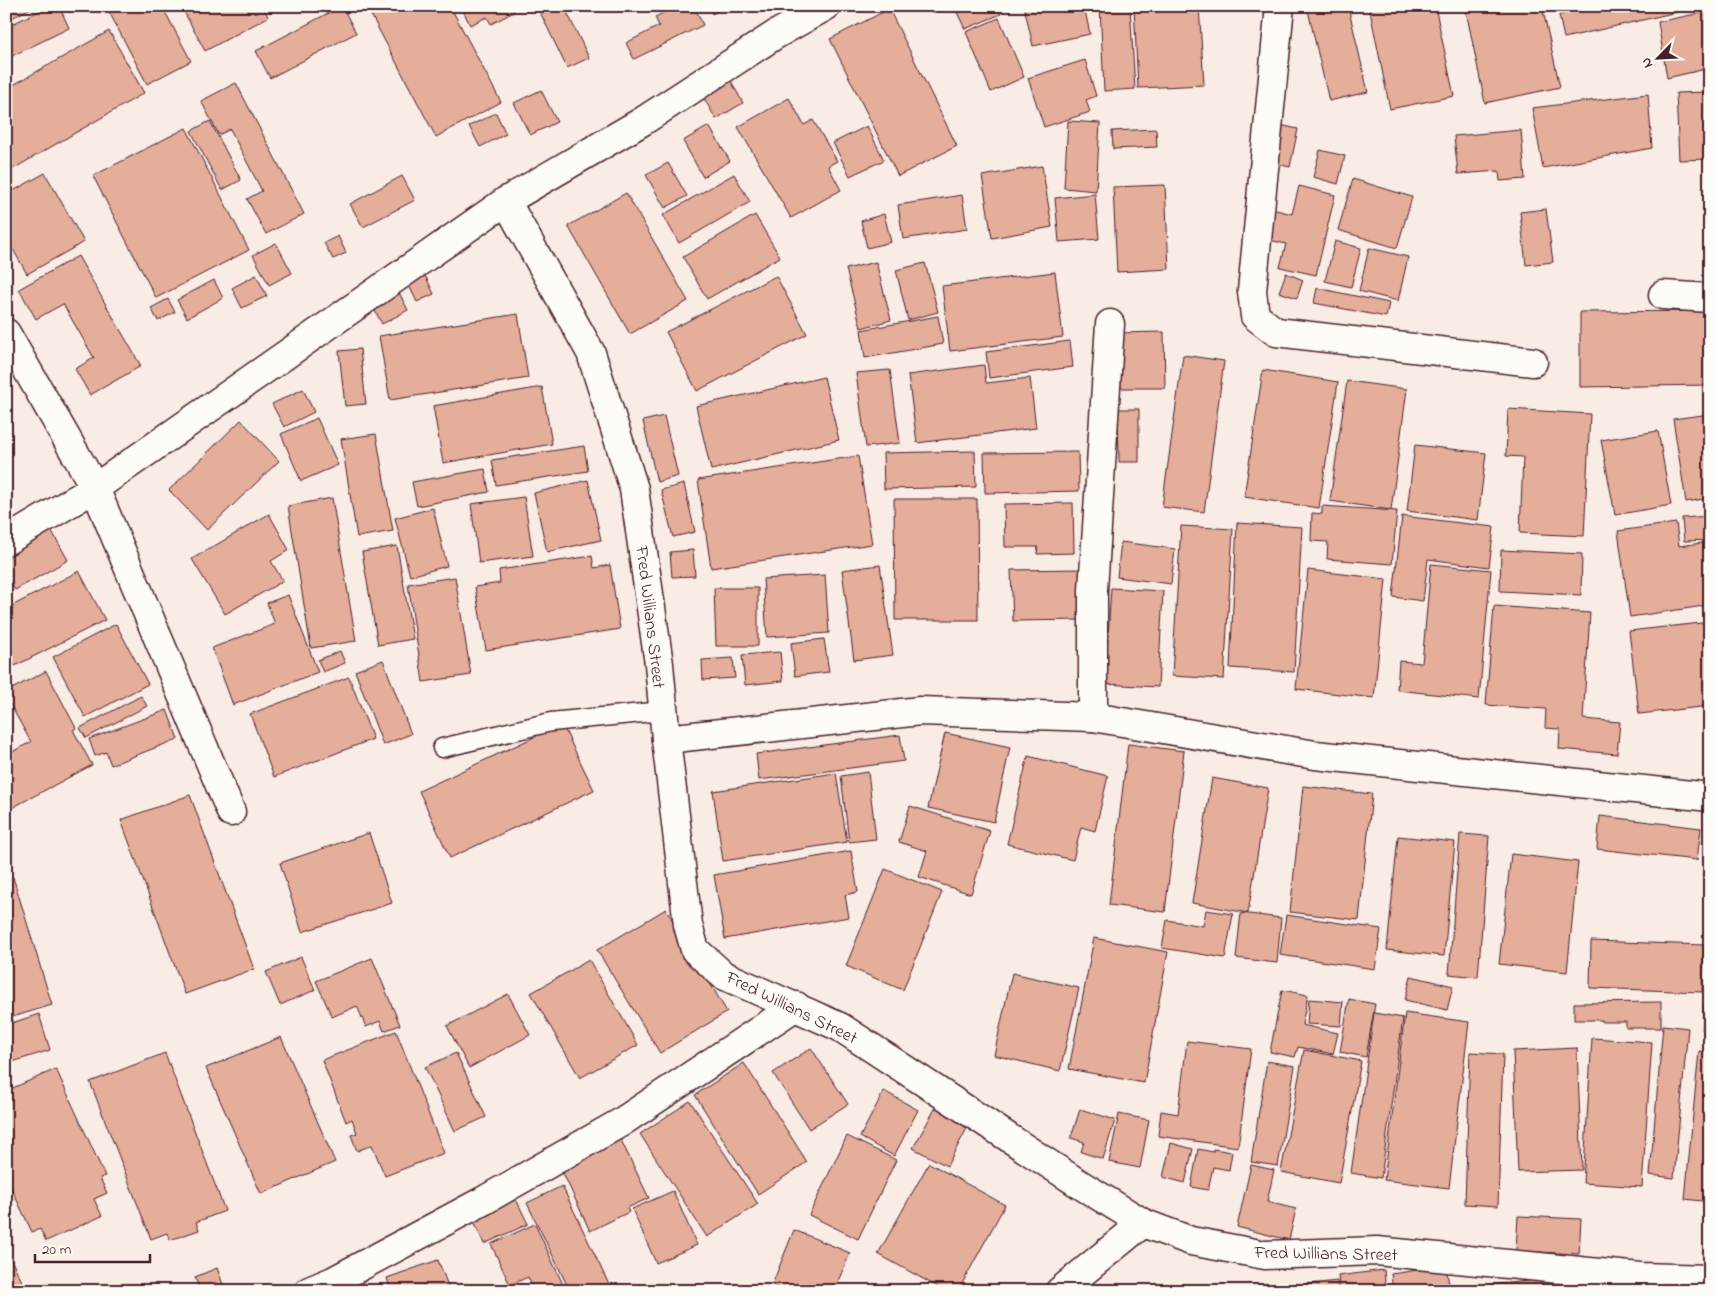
<svg xmlns="http://www.w3.org/2000/svg" width="1716" height="1297" viewBox="0 0 1716 1297" font-family="'Indie Flower',sans-serif">
	<rect width="100%" height="100%" fill="#f8ece5"/>
	<filter id="ink" filterUnits="userSpaceOnUse"><feTurbulence type="fractalNoise" baseFrequency=".02" numOctaves="2"/><feDisplacementMap in="SourceGraphic" scale="10" xChannelSelector="R" yChannelSelector="G"/><feConvolveMatrix kernelMatrix="1 2 1 2 8 2 1 2 1" color-interpolation-filters="sRGB"/></filter>
	<g filter="url(#ink)">
		<g fill="#e5ae9b" stroke="#4a1f2b">
			<path d="M6 6H35L6 21Z"/>
			<path d="M49 6H59L69 28 6 59V27Z"/>
			<path d="M106 6H162L191 61 147 84Z"/>
			<path d="M181 6H263L268 17 205 51Z"/>
			<path d="M342 6 356 33 270 78 256 51Z"/>
			<path d="M382 6H450L501 102 436 137 370 13Z"/>
			<path d="M461 6H511L514 12 491 24 487 17 470 25Z"/>
			<path d="M548 6H564L589 58 567 68 539 10Z"/>
			<path d="M677 6H694L703 25 634 59 626 43 659 26 655 17Z"/>
			<path d="M709 6H728L712 14Z"/>
			<path d="M954 6H997L1001 14 965 29Z"/>
			<path d="M1024 6H1084L1090 34 1033 46Z"/>
			<path d="M1100 6H1130L1135 89 1104 91Z"/>
			<path d="M1134 6H1199L1204 85 1138 88Z"/>
			<path d="M1307 6H1348L1368 92 1329 101Z"/>
			<path d="M1369 6H1435L1454 96 1390 109Z"/>
			<path d="M1465 6H1542L1560 87 1485 103Z"/>
			<path d="M1597 6H1699V7L1564 38 1559 15Z"/>
			<path d="M889 9 957 146 898 176 830 39Z"/>
			<path d="M1710 11V68L1667 78 1658 22Z"/>
			<path d="M999 18 1024 77 991 92 966 32Z"/>
			<path d="M109 31 144 93 6 173V89Z"/>
			<path d="M1085 60 1096 96 1086 100 1090 112 1044 127 1028 78Z"/>
			<path d="M730 79 743 103 716 119 702 95Z"/>
			<path d="M236 83 304 214 266 234 247 199 262 191 230 129 219 135 201 101Z"/>
			<path d="M541 90 557 122 530 135 514 103Z"/>
			<path d="M1710 92V159L1679 160 1676 93Z"/>
			<path d="M1648 94 1652 148 1543 168 1532 108Z"/>
			<path d="M789 98 804 125 813 120 837 161 828 166 841 190 791 218 738 127Z"/>
			<path d="M496 113 506 134 480 147 469 126Z"/>
			<path d="M210 121 241 180 222 190 191 131Z"/>
			<path d="M1068 121 1100 123 1096 191 1064 188Z"/>
			<path d="M1280 125 1298 129 1290 167 1272 163Z"/>
			<path d="M709 126 730 161 703 177 683 141Z"/>
			<path d="M867 126 884 160 850 176 833 143Z"/>
			<path d="M186 128 249 250 156 298 93 176Z"/>
			<path d="M1156 129 1157 147 1113 149 1112 131Z"/>
			<path d="M1521 130 1525 179 1500 181 1499 171 1458 174 1454 136Z"/>
			<path d="M1320 150 1345 156 1338 184 1313 177Z"/>
			<path d="M668 163 687 196 665 208 646 175Z"/>
			<path d="M1042 166 1052 227 992 238 982 176Z"/>
			<path d="M45 173 84 242 27 274 6 237V195Z"/>
			<path d="M734 174 750 202 679 243 663 215Z"/>
			<path d="M402 176 415 200 363 227 350 204Z"/>
			<path d="M1353 179 1412 197 1397 248 1338 230Z"/>
			<path d="M1165 185 1169 269 1117 272 1113 187Z"/>
			<path d="M1299 186 1335 195 1316 275 1280 267 1286 244 1261 238 1268 208 1292 214Z"/>
			<path d="M626 193 688 301 630 334 568 226Z"/>
			<path d="M1095 194 1099 239 1059 242 1055 198Z"/>
			<path d="M962 195 967 229 903 239 898 205Z"/>
			<path d="M1546 209 1553 262 1526 265 1520 212Z"/>
			<path d="M884 214 891 242 867 248 861 221Z"/>
			<path d="M755 215 780 257 707 299 683 257Z"/>
			<path d="M338 236 346 253 333 259 324 243Z"/>
			<path d="M1335 241 1361 248 1351 287 1325 281Z"/>
			<path d="M276 243 292 273 269 285 253 255Z"/>
			<path d="M1369 248 1408 257 1398 301 1359 291Z"/>
			<path d="M78 256 141 366 90 395 75 369 94 358 63 304 36 319 19 289Z"/>
			<path d="M876 262 891 320 861 328 846 269Z"/>
			<path d="M925 263 938 312 908 320 896 270Z"/>
			<path d="M421 267 434 294 417 302 404 275Z"/>
			<path d="M1055 272 1063 337 950 351 942 286Z"/>
			<path d="M1286 273 1303 280 1297 298 1279 292Z"/>
			<path d="M256 275 267 296 242 308 232 288Z"/>
			<path d="M776 276 807 334 697 391 666 332Z"/>
			<path d="M214 280 223 298 187 318 177 300Z"/>
			<path d="M396 287 408 310 382 324 370 301Z"/>
			<path d="M1317 288 1389 303 1386 317 1314 303Z"/>
			<path d="M168 299 175 312 158 321 151 308Z"/>
			<path d="M1710 311V385L1580 387V312Z"/>
			<path d="M518 314 528 378 390 400 379 336Z"/>
			<path d="M938 316 943 344 865 358 861 330Z"/>
			<path d="M1164 332 1165 388H1116L1115 333Z"/>
			<path d="M1070 341 1073 367 989 378 986 352Z"/>
			<path d="M360 349 366 404 345 406 339 351Z"/>
			<path d="M1183 355 1224 361 1204 512 1162 507Z"/>
			<path d="M984 365 986 383 1030 378 1036 428 917 443 908 375Z"/>
			<path d="M890 370 900 443 866 447 856 373Z"/>
			<path d="M1263 370 1338 382 1319 508 1244 497Z"/>
			<path d="M824 377 839 440 711 470 696 406Z"/>
			<path d="M1347 381 1407 389 1391 510 1330 501Z"/>
			<path d="M542 387 552 444 443 463 433 406Z"/>
			<path d="M303 389 314 412 284 427 272 404Z"/>
			<path d="M1118 409H1139V462H1119Z"/>
			<path d="M1508 409 1590 414 1584 536 1520 533 1523 457 1506 456Z"/>
			<path d="M1710 414V498L1686 502 1673 419Z"/>
			<path d="M664 416 678 476 657 482 643 421Z"/>
			<path d="M317 418 338 465 301 481 281 434Z"/>
			<path d="M241 420 279 461 207 530 169 490Z"/>
			<path d="M1658 431 1671 505 1615 515 1601 440Z"/>
			<path d="M376 434 393 531 357 537 341 439Z"/>
			<path d="M1415 445 1486 453 1478 520 1407 511Z"/>
			<path d="M584 446 588 471 496 485 492 460Z"/>
			<path d="M975 451 976 487 884 489 883 453Z"/>
			<path d="M1078 452 1079 491 985 493 984 453Z"/>
			<path d="M858 456 872 544 711 568 698 480Z"/>
			<path d="M485 469 489 492 417 506 412 482Z"/>
			<path d="M588 480 601 540 547 552 534 493Z"/>
			<path d="M684 484 695 532 673 537 661 490Z"/>
			<path d="M524 497 533 556 479 563 471 504Z"/>
			<path d="M332 498 356 641 311 648 288 506Z"/>
			<path d="M894 499H977L978 620H895Z"/>
			<path d="M1073 503 1074 553 1037 554 1038 547H1005L1004 504Z"/>
			<path d="M1322 506 1397 511 1392 564 1327 559 1328 542 1311 541 1312 513 1322 514Z"/>
			<path d="M433 508 447 566 410 576 395 518Z"/>
			<path d="M269 514 289 550 271 561 283 581 225 614 192 559Z"/>
			<path d="M1402 516 1494 527 1489 567 1428 559 1423 601 1393 597Z"/>
			<path d="M1710 516V540L1684 541 1682 518Z"/>
			<path d="M1237 523 1302 527 1294 672 1230 668Z"/>
			<path d="M1676 523 1679 546 1710 542V605L1630 617 1618 531Z"/>
			<path d="M49 526 68 560 15 590 6 575V550Z"/>
			<path d="M1181 526 1233 529 1224 679 1172 676Z"/>
			<path d="M1121 542 1175 549 1171 584 1117 577Z"/>
			<path d="M397 546 413 639 378 645 362 552Z"/>
			<path d="M693 550 695 576 672 577 670 552Z"/>
			<path d="M1501 550 1582 554 1581 595 1500 591Z"/>
			<path d="M592 556 594 568 610 565 620 629 486 650 475 587 500 583 499 570Z"/>
			<path d="M1431 564 1491 570 1479 699 1397 690 1399 661 1422 663Z"/>
			<path d="M880 565 893 655 854 660 842 570Z"/>
			<path d="M1082 569 1083 620 1013 621 1011 570Z"/>
			<path d="M1308 570 1386 579 1374 698 1296 689Z"/>
			<path d="M79 571 105 620 15 666 6 650V609Z"/>
			<path d="M825 575 829 633 767 637 763 579Z"/>
			<path d="M455 577 471 675 423 682 408 584Z"/>
			<path d="M714 588H758V646H716Z"/>
			<path d="M1111 588 1163 591 1158 687 1105 684Z"/>
			<path d="M288 595 318 672 233 705 212 648 275 624 267 603Z"/>
			<path d="M1494 606 1590 613 1583 719 1620 722 1617 754 1559 749 1560 729 1545 728 1546 709 1486 705Z"/>
			<path d="M1710 622V706L1639 714 1629 631Z"/>
			<path d="M116 624 148 684 85 717 53 657Z"/>
			<path d="M824 639 829 672 795 676 791 643Z"/>
			<path d="M340 651 345 663 323 672 318 660Z"/>
			<path d="M780 652 783 681 745 685 742 655Z"/>
			<path d="M733 658 735 678 703 680 702 660Z"/>
			<path d="M383 660 411 734 383 745 355 671Z"/>
			<path d="M46 671 76 728 73 730 92 765 6 811V755L31 742 6 697V692Z"/>
			<path d="M349 677 373 739 274 777 250 714Z"/>
			<path d="M141 696 147 706 86 738 80 728Z"/>
			<path d="M167 710 178 739 111 765 106 752 95 756 89 739Z"/>
			<path d="M562 724 594 790 450 858 419 791Z"/>
			<path d="M945 733 1010 747 994 822 928 808Z"/>
			<path d="M900 735 904 761 759 780 756 754Z"/>
			<path d="M1128 744 1184 751 1165 912 1109 905Z"/>
			<path d="M1028 756 1108 776 1095 831 1081 827 1073 860 1007 844Z"/>
			<path d="M868 772 876 839 849 842 841 776Z"/>
			<path d="M836 773 847 842 723 861 713 791Z"/>
			<path d="M1212 778 1268 788 1248 913 1192 903Z"/>
			<path d="M1303 786 1372 794 1359 920 1290 912Z"/>
			<path d="M190 795 254 969 185 994 121 820Z"/>
			<path d="M910 806 990 831 971 894 919 877 927 851 899 842Z"/>
			<path d="M1600 816 1701 828 1697 860 1597 849Z"/>
			<path d="M369 833 392 903 302 932 280 863Z"/>
			<path d="M1460 834 1489 836 1478 977 1449 974Z"/>
			<path d="M1398 836 1455 842 1444 956 1387 950Z"/>
			<path d="M851 851 858 892 845 895 849 917 725 939 714 875Z"/>
			<path d="M1511 854 1578 862 1567 972 1499 964Z"/>
			<path d="M885 869 942 892 903 990 846 966Z"/>
			<path d="M13 877 52 1005 6 1019V880Z"/>
			<path d="M666 909 727 1012 660 1053 597 950Z"/>
			<path d="M1206 910 1233 914 1225 958 1162 948 1167 920 1203 926Z"/>
			<path d="M1241 913 1281 918 1277 963 1236 958Z"/>
			<path d="M1286 915 1381 929 1375 969 1280 955Z"/>
			<path d="M1094 938 1168 952 1144 1083 1069 1069Z"/>
			<path d="M1591 941 1704 945 1702 992 1590 988Z"/>
			<path d="M301 957 315 990 280 1005 266 972Z"/>
			<path d="M372 958 400 1025 384 1031 380 1021 366 1027 357 1006 332 1017 316 981Z"/>
			<path d="M589 960 638 1045 580 1078 531 993Z"/>
			<path d="M1012 973 1079 988 1060 1071 994 1055Z"/>
			<path d="M1411 976 1453 986 1447 1010 1405 1000Z"/>
			<path d="M1282 990 1308 995 1302 1025 1338 1033 1333 1054 1298 1047 1295 1057 1270 1052Z"/>
			<path d="M508 994 530 1035 469 1068 447 1026Z"/>
			<path d="M1309 999 1343 1002 1341 1026 1307 1024Z"/>
			<path d="M1349 999 1375 1004 1366 1057 1340 1052Z"/>
			<path d="M1661 1002V1028H1626V1022H1602V1020H1574V1003Z"/>
			<path d="M1704 1002H1710V1030H1702Z"/>
			<path d="M1374 1013 1403 1018 1381 1178 1351 1173Z"/>
			<path d="M1405 1013 1469 1022 1449 1188 1384 1180Z"/>
			<path d="M39 1014 50 1050 6 1064V1025Z"/>
			<path d="M1663 1025 1688 1028 1674 1178 1650 1175Z"/>
			<path d="M396 1031 444 1153 385 1176 372 1145 357 1151 351 1135 357 1133 352 1119 346 1122 322 1060Z"/>
			<path d="M281 1037 335 1162 261 1194 206 1068Z"/>
			<path d="M1592 1038 1652 1042 1642 1187 1583 1183Z"/>
			<path d="M1187 1041 1251 1049 1238 1147 1158 1136 1161 1111 1178 1114Z"/>
			<path d="M811 1048 848 1104 809 1129 773 1073Z"/>
			<path d="M1577 1048 1582 1170 1518 1172 1513 1051Z"/>
			<path d="M1304 1050 1361 1061 1339 1183 1281 1172Z"/>
			<path d="M1699 1051 1710 1052V1202L1685 1199Z"/>
			<path d="M1470 1052 1503 1054 1498 1206 1465 1204Z"/>
			<path d="M165 1053 225 1211 196 1222 199 1230 170 1240 167 1233 151 1239 90 1082Z"/>
			<path d="M456 1053 486 1117 455 1131 425 1067Z"/>
			<path d="M1267 1061 1295 1066 1278 1166 1251 1162Z"/>
			<path d="M744 1063 807 1162 758 1194 695 1095Z"/>
			<path d="M56 1069 105 1176 100 1178 107 1193 94 1199 102 1216 46 1241 40 1229 32 1232 6 1177V1091Z"/>
			<path d="M884 1091 918 1110 894 1156 860 1137Z"/>
			<path d="M940 1100 973 1117 947 1166 913 1148Z"/>
			<path d="M690 1101 758 1204 707 1237 640 1134Z"/>
			<path d="M1080 1109 1115 1120 1103 1159 1081 1152 1084 1142 1071 1138Z"/>
			<path d="M1119 1114 1149 1120 1140 1168 1109 1162Z"/>
			<path d="M618 1134 649 1198 627 1208 629 1212 590 1231 558 1162Z"/>
			<path d="M847 1136 896 1160 858 1239 809 1215Z"/>
			<path d="M1171 1143 1193 1149 1185 1183 1163 1177Z"/>
			<path d="M1198 1149 1213 1152V1149L1232 1152 1229 1170 1213 1167 1208 1190 1191 1187Z"/>
			<path d="M929 1163 1005 1205 958 1291H945L878 1254Z"/>
			<path d="M1251 1165 1274 1170 1267 1202 1296 1209 1289 1240 1237 1227Z"/>
			<path d="M562 1186 612 1291H570L527 1203Z"/>
			<path d="M673 1191 697 1245 656 1263 632 1209Z"/>
			<path d="M514 1195 528 1224 484 1244 471 1214Z"/>
			<path d="M1518 1216 1581 1219 1579 1254 1516 1251Z"/>
			<path d="M535 1224 566 1291H534L528 1277 510 1285 491 1244Z"/>
			<path d="M794 1230 850 1253 834 1291H785L772 1285Z"/>
			<path d="M6 1250 27 1291H6Z"/>
			<path d="M438 1260 450 1291H391L387 1278Z"/>
			<path d="M1446 1266 1450 1291H1393L1391 1274Z"/>
			<path d="M217 1268 224 1287 216 1291H200L195 1277Z"/>
			<path d="M1384 1270 1386 1291H1340L1338 1276Z"/>
			<path d="M1578 1276 1579 1291H1490L1489 1285Z"/>
			<path d="M1337 1281 1338 1291H1284L1283 1287Z"/>
		</g>
		<g fill="none" stroke-linecap="round" stroke-linejoin="round">
			<g stroke="#4a1f2b" stroke-width="21">
				<path id="lane" d="M442 748 551 722 663 711"/>
			</g>
			<g stroke="#4a1f2b" stroke-width="31">
				<g id="street">
					<path d="M1280 6 1252 291 1255 316 1276 332 1533 362"/>
					<path d="M506 201 591 353 634 489 659 664 666 739 688 925 695 950 723 975 840 1027 1081 1185 1143 1223 1191 1241 1265 1255 1377 1251 1640 1277 1710 1279"/>
					<path d="M1663 295 1710 298"/>
					<path d="M6 333 95 488 231 812"/>
					<path d="M6 541 95 488 506 201 643 121 775 35 826 6"/>
					<path d="M1093 717V590L1110 324"/>
					<path d="M666 739 920 711 1093 717 1315 755 1710 797"/>
					<path d="M309 1291 333 1281 483 1201 620 1123 796 1006"/>
					<path d="M1060 1291 1143 1223"/>
				</g>
			</g>
			<use href="#lane" stroke="#fdfcf7" stroke-width="18"/>
			<use href="#street" stroke="#fdfcf7" stroke-width="28"/>
		</g>
	</g>
	<g text-anchor="middle" stroke-width="4" stroke-linejoin="round" paint-order="stroke">
		<g font-size="18" fill="#4a1f2b" stroke="#fdfcf7">
			<text transform="translate(651 617) rotate(83)" y="6">Fred Willians Street</text>
			<text transform="translate(792 1007) rotate(26)" y="6">Fred Willians Street</text>
			<text transform="translate(1326 1253) rotate(1)" y="6">Fred Willians Street</text>
		</g>
	</g>
	<rect width="1716" height="1297" fill="none" stroke="#fdfcf7" stroke-width="25"/>
	<rect x="12" y="12" width="1691" height="1272" fill="none" stroke="#4a1f2b" stroke-width="2" filter="url(#ink)"/>
	<g transform="translate(1658 58) rotate(246)" stroke="#fdfcf7" stroke-width="4" paint-order="stroke">
	<path d="M0-4L9 19L0 12L-9 19Z" fill="#4a1f2b"/>
	<text y="-8" font-size="14" font-weight="bold" text-anchor="middle" fill="#4a1f2b">N</text>
	</g>
	<path d="M35 1254v8h115v-8" fill="none" stroke="#4a1f2b" stroke-width="2.5"/>
	<text x="42" y="1254" font-size="15" fill="#4a1f2b" stroke="#fdfcf7" stroke-width="4" paint-order="stroke">20 m</text>
</svg>
